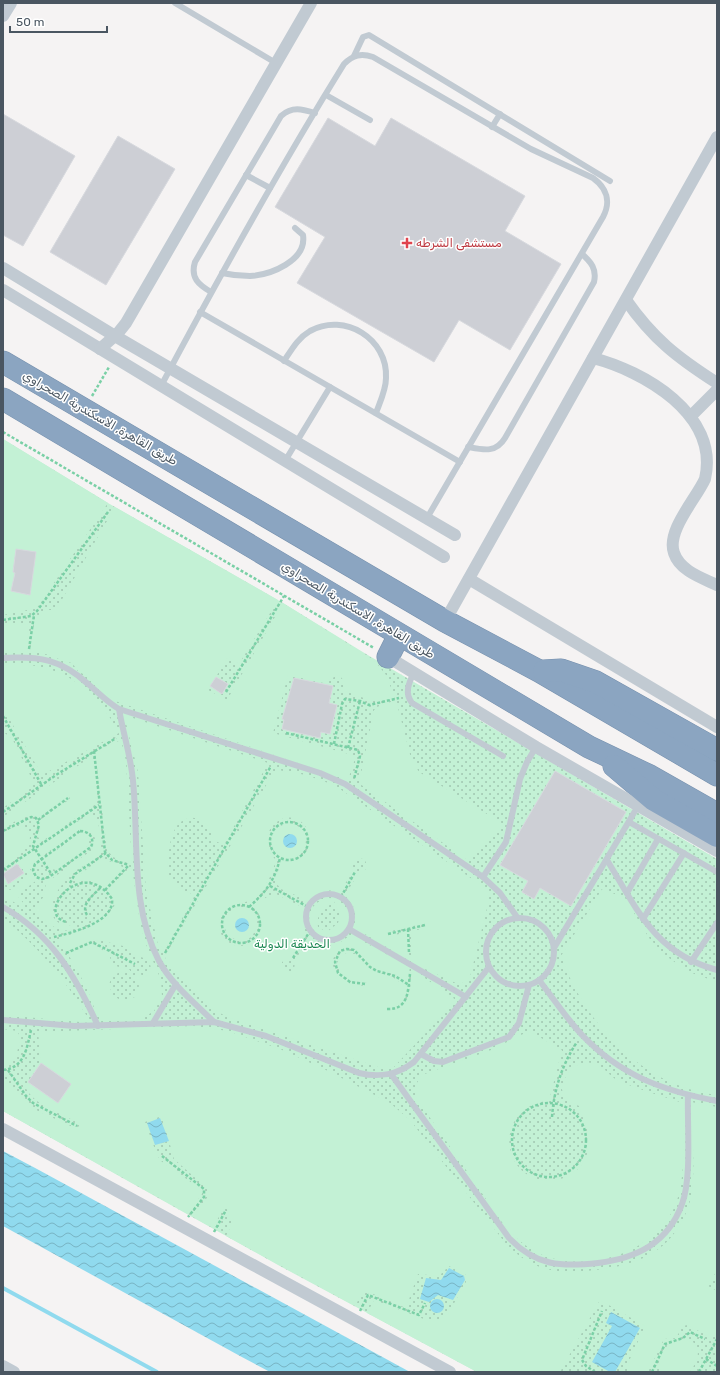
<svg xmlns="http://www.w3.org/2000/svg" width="720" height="1375" viewBox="0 0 720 1375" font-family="Rubik,'Noto Sans Arabic',sans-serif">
	<defs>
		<pattern id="grass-dots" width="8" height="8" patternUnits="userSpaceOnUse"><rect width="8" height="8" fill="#c3f1d5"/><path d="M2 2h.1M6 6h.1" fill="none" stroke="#a0c6b0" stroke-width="1.8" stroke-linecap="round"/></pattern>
		<pattern id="water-waves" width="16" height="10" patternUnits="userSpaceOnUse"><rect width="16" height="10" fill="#90daee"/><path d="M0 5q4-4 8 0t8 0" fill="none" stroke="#78b4c4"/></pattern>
	</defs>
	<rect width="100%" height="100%" fill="#f5f3f3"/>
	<path fill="url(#grass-dots)" d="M3 439 108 503 283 603 366 654 717 859V1372H477L278 1265 3 1111Z"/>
	<g fill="#c3f1d5" fill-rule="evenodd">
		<path d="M3 439 108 503 37 608 3 615ZM16 549 36 552 32 575 13 572ZM13 579 33 584 30 595 11 591Z"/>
		<path d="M115 507 278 600 239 664 228 657 208 690 227 700 283 603 374 660 386 675 395 698 372 701 342 690 345 682 339 675 330 679 328 684 288 675 273 733 356 756 348 780 115 701 93 680 78 671 72 663 63 661 50 655 30 651 34 625 46 610H56Z"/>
		<path d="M28 624 27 652H3V625Z"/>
		<path d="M16 664C66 666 96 690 119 733L42 775 3 708V665Z"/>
		<path d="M396 700 411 758 419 772 503 824 467 860 360 784V779L374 710 377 707Z"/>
		<path d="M124 715 268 763 224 845 213 840 209 827C204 822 198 817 190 818 168 821 169 855 167 872 170 886 183 890 195 895L167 946 163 948 158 945 146 890 138 772Z"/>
		<path d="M3 732 12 738 33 781 32 787 3 808Z"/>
		<path d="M121 740 126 761 132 865 113 857 107 850 95 751Z"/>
		<path d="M90 760 95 764 96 804 41 842 38 837 41 829 40 820 70 799 69 796 38 818C28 810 12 824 3 829V817L85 761Z"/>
		<path d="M278 770 306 775 334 785 478 883C485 887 488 891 489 900L470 977 466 982 458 984 412 963 411 931 428 928 427 923 386 932 387 937 407 932 408 960 355 928V909L345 895 358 874 366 869V862L363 859 358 858 352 861 351 866 353 871 340 892 327 890 307 900 281 889 276 883 280 861C291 862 301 860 307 850 310 843 310 836 307 829 291 800 249 832 276 860 272 874 267 887 255 897 243 908 221 899 219 923 219 930 221 936 226 940 246 959 276 929 253 906L270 895 276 894 300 906 304 910 305 936 290 958 282 962V968C286 972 289 972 294 970L295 961 307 940C315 937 322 947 331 946 338 945 344 939 351 935L410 967 407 984 394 974 378 971 369 965 354 948H343C317 965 346 985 366 986L368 984 367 983 351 981 341 974 337 963 341 956 346 953 355 954 373 971 391 976 407 987C407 1001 401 1009 387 1008V1010C410 1011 410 988 413 970L454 998 449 1008 393 1068H381L227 1017 208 1006 166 964 165 956 271 777Z"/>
		<path d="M88 815 95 816C100 822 103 849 98 855 93 862 82 866 75 871 64 880 44 904 54 918 58 924 64 926 71 925V930C55 933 46 920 35 909L44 896 46 883 92 850 95 838 90 832 79 830 41 857 35 849Z"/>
		<path d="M288 823C327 829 294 878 274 851 265 839 276 826 288 823Z"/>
		<path d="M15 826C20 826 24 826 27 830 39 843 12 859 3 867V833Z"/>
		<path d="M80 833H84C103 844 65 865 56 870L48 868 45 861 46 858Z"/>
		<path d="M33 850 39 858 28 866 37 880 17 895 24 904 26 910 3 895V883L6 888 10 890 29 876 19 860Z"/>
		<path d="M102 858 125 868 105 889 89 880H72Z"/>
		<path d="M132 867 140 922 145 942 161 980 162 997 154 1011 140 1020H104L97 1015 86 986 68 954 92 943 110 955C110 970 121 965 130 970V972C119 971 112 974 109 985L113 996 123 1001 135 997 139 986 136 976 140 973 143 977 148 975C156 961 144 957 133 955L127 947 95 939 66 952 56 941 86 928 112 913 115 903 107 890 126 871Z"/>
		<path d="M602 889 625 898 649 938 666 956 689 972 717 982V1095C642 1086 585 1024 561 956Z"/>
		<path d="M330 898 336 899 334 904C322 906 316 915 318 927L327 932 338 923 340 915 336 905 339 901C366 923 329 954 313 929 309 924 308 917 311 911 314 903 321 899 330 898Z"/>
		<path d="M240 907C251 909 257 915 257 926L252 937 241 941C225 938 220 925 229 912Z"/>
		<path d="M3 918C40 948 67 982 91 1023L3 1015Z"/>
		<path d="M194 1026 228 1031 280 1049 328 1071 390 1103 410 1120 506 1244C518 1256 531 1265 547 1269 564 1274 579 1272 596 1270 636 1265 668 1254 686 1213 699 1184 691 1134 691 1102L717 1107V1270L708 1286 717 1291V1333L711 1339 701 1332 686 1325 681 1329 676 1338 664 1339 648 1372H628L629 1361 645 1326 600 1300 560 1372H477L367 1313 374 1300 429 1321H435L448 1314 466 1282V1275L449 1266 439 1276 418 1274 406 1308 364 1290 355 1306 226 1236 234 1220 226 1215 229 1210 224 1207 213 1228 193 1217 209 1195V1190L174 1159 162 1116 145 1122 157 1155 161 1161 202 1190V1194L188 1214 3 1111V1078L36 1110 77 1129 80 1124C60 1112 37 1108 25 1087L28 1082 58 1103 71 1084 41 1063 38 1032Z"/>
		<path d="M3 1029 17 1031 21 1038 15 1059 3 1066Z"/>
		<path d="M529 1031 562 1050 549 1101C534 1102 522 1108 514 1122 510 1130 508 1139 510 1148 519 1196 589 1189 589 1141 589 1129 582 1117 579 1106L568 1101 562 1090C563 1072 580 1056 598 1065 607 1070 612 1079 621 1082 641 1090 662 1096 683 1103 683 1133 687 1181 674 1208 653 1253 590 1272 545 1256 529 1250 517 1239 506 1228L415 1096V1086L422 1075 491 1050Z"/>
		<path d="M680 1339 693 1342C702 1351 697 1362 690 1372H661C655 1354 665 1345 680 1339Z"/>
	</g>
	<g fill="url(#water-waves)">
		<circle cx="290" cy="841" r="7"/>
		<circle cx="242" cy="925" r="7"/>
		<path d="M160 1118 169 1141 155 1145 147 1123Z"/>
		<path d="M3 1151 37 1169 410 1372H270L240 1356 3 1226Z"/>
		<path d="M449 1268 464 1276 465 1280 453 1300 438 1295 429 1302 420 1299 426 1278 441 1280Z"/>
		<circle cx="437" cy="1306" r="7"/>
		<path d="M611 1312 640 1328 615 1372H610L592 1362 612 1326 606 1323Z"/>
	</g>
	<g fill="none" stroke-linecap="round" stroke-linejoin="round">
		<path stroke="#90daee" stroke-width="4" d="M3 1288 157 1372"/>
	</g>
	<g fill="#cdcfd5" stroke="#d7d9de">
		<path d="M3 114 75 156 23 246 3 235Z"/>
		<path d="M328 118 375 146 391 118 525 196 505 231 561 264 510 350 459 320 434 362 297 283 325 237 275 207Z"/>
		<path d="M118 136 175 169 106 285 50 252Z"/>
		<path d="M16 549 36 552 30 595 11 591 15 573 13 572Z"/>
		<path d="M216 677 228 684 222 694 210 686Z"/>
		<path d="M294 678 333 686 329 703 337 705 330 734 321 732 320 738 282 729 284 720 282 719Z"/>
		<path d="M555 771 626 812 571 906 540 888 534 899 522 892 528 881 500 865Z"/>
		<path d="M17 864 24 873 8 884 3 874Z"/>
		<path d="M41 1063 71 1084 58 1103 28 1082Z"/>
	</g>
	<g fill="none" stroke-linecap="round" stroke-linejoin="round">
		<g stroke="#7690ad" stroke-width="23">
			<g id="motorway">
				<path d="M3 362 445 621 539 671 717 775"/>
				<path d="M3 399 589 747 650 776 717 814"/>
				<path d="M388 657 399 635"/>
				<path d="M544 671 561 670 596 682 717 750"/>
				<path d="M614 766 654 800 717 836"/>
			</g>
		</g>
		<g stroke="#7ad0a6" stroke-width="2.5" stroke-dasharray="3 2" stroke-linecap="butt">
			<path d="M92 396 109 367"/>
			<path d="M3 432 374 648"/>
			<path d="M3 620 31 616 37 611 108 512"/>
			<path d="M29 649 34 615"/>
			<path d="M226 692 284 596"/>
			<path d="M3 716 41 784"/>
			<path d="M286 733 358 750 360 756 354 779"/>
			<path d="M334 744 342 704 345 699 360 701 369 705 399 698"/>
			<path d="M348 748 360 701"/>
			<path d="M94 751 105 852 112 860 129 865"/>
			<path d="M3 812 56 775 116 738"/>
			<path d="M38 820 68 798"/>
			<circle cx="289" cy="841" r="19"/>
			<path d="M3 831 31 817 36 818 39 825 33 846 52 875"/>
			<path d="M80 831C89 831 95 838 91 847L49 877 42 879 36 877 33 870 35 864Z"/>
			<path d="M3 870 99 805"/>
			<path d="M70 883 75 874 106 853"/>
			<path d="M270 886 308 907"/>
			<path d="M105 890 128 866"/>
			<path d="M341 897 355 872"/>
			<circle cx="241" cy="924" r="19"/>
			<path d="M249 907C266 892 275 880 280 858"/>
			<path d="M87 915C80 904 94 895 101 887"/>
			<path d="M408 929 409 953"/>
			<path d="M388 934 425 925"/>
			<path d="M54 937C71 933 115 922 112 899 82 854 33 916 67 922"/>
			<path d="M66 953 92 942 135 964"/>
			<path d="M165 953 271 766"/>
			<path d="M293 958 310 931"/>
			<path d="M365 984 350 982 338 973 335 962 340 951 347 949 354 950 370 967 377 971 395 976 409 985"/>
			<path d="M387 1009C409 1010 408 990 410 974"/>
			<path d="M3 1070C25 1068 27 1047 31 1030"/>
			<path d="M8 1070 26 1096 33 1103 77 1126"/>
			<circle cx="549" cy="1140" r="37"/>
			<path d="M552 1117C554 1089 562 1065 577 1042"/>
			<path d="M162 1156 204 1189V1197L188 1217"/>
			<path d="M214 1232 226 1210"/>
			<path d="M360 1311 368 1295 419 1315 425 1303"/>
			<path d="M706 1359 717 1366"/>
			<path d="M595 1372 586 1366 582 1360 602 1311"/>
			<path d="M652 1372 665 1344 683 1338 690 1332 705 1339"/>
			<path d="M699 1372 717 1339"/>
		</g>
		<g stroke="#c1cad2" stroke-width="6">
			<path d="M175 3 276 63"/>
			<path d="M354 56 363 37 369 35 610 181"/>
			<path d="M326 95 370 120"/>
			<path d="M492 127 500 114"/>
			<path d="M246 175 270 188"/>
			<path d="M222 273C231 275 240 276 250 276 270 275 307 261 303 235L295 228"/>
			<path d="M211 292C199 285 190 278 195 262L281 116C292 106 302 109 315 113"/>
			<path d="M200 312 460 462"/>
			<path d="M284 361C292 349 298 338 310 331 345 312 388 339 386 378 386 390 380 402 376 413"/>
			<path d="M161 386C219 277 279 169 344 64 353 55 361 53 373 57L531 149 593 178C607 188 611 202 603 217L427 518"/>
			<path d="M468 447C484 450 496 453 505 438L594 282C597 269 591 262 582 254"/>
			<path d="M285 461 330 387"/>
			<path d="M3 658C39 656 61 659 88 684 99 693 107 702 119 709L320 773 345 784 483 877 500 893 517 917"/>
			<path d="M414 672C409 683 404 693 412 703L503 756"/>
			<path d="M119 709C123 733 131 757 133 781 139 840 130 906 159 961 172 985 195 1003 214 1022"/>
			<path d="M629 822 717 872"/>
			<path d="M607 860C638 911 655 953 717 970"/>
			<path d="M483 877 506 842 520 779 527 762 536 747"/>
			<path d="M627 893 658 839"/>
			<circle cx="329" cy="917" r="23"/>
			<path d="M3 907C52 935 75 975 98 1026"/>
			<circle cx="520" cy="952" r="34"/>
			<path d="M643 919 684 853"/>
			<path d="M349 929 466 997"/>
			<path d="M554 948 638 806"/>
			<path d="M691 962 717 923"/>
			<path d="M539 980C553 998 567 1019 582 1035 621 1076 664 1091 717 1101"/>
			<path d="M3 1020 74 1026 214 1022 266 1036 359 1073C380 1078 397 1075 414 1062L489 967"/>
			<path d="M153 1023 176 984"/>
			<path d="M421 1054 434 1061 443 1062 509 1037 519 1023 529 985"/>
			<path d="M391 1074 509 1238C536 1266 561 1267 598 1263 637 1258 668 1243 682 1204 692 1178 687 1125 688 1095"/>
		</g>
		<g stroke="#c1cad2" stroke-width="12">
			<path d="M3 16 11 3"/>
			<path d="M3 268 115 336 455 535"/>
			<path d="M3 290 444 557"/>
			<path d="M626 300C653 339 678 358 717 383"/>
			<path d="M100 349 118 333 126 323 311 3"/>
			<path d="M593 358C643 371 720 414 705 479 696 499 666 531 674 553 680 571 702 578 717 585"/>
			<path d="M693 414 717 390"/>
			<path d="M469 579 717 727"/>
			<path d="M445 621 717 137"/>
			<path d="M388 657 536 747 717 851"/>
			<path d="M3 1129 450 1372"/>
			<path d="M3 1366 14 1372"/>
		</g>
		<use href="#motorway" stroke="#8ba5c1" stroke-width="22"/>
	</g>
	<path fill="#e0444e" stroke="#fff" stroke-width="1.5" d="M405 237h4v4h4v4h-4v4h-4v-4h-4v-4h4z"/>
	<g text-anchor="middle" stroke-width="3" stroke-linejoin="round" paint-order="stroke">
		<g font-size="12" fill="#be3a42" stroke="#fff" text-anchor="start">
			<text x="416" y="247">مستشفى الشرطه</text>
		</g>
		<g font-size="12" fill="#4a5661" stroke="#fff">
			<text transform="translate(100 418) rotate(30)" y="4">طريق القاهرة, الاسكندرية الصحراوي</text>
			<text transform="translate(358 610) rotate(31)" y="4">طريق القاهرة, الاسكندرية الصحراوي</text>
		</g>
		<g font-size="12" fill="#17864f" stroke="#fff">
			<text x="292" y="948">الحديقة الدولية</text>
		</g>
	</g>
	<rect width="720" height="1375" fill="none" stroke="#4a5661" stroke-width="8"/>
	<path d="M10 26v6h97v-6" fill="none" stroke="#4a5661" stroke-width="2"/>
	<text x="16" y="26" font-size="12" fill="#4a5661" stroke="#ffffff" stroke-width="3" paint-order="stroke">50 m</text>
</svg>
